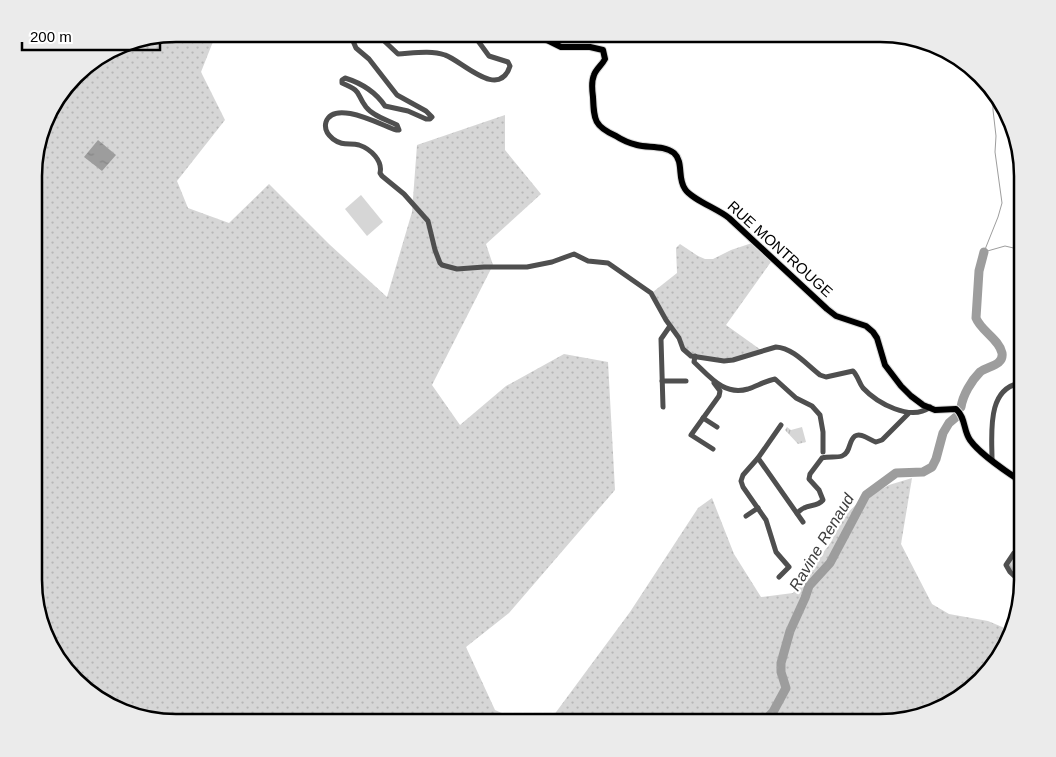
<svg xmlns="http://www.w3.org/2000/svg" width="1056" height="757" viewBox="0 0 1056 757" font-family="Arial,sans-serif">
	<defs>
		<pattern id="grass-dots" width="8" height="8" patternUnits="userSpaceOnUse" patternTransform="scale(1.25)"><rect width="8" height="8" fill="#d6d6d6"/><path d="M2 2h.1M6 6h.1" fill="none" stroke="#b6b6b6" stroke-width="1.8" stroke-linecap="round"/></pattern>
		<pattern id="forest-firs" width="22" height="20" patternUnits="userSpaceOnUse" patternTransform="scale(1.25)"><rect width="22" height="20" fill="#d6d6d6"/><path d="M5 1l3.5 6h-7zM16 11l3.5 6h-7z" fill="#b6b6b6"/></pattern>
		<pattern id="park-tufts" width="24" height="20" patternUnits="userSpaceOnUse" patternTransform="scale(1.25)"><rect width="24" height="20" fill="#d6d6d6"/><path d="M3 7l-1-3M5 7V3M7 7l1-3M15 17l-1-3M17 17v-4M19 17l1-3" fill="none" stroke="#b6b6b6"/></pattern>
		<pattern id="water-ripples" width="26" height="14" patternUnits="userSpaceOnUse" patternTransform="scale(1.25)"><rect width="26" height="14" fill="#9d9d9d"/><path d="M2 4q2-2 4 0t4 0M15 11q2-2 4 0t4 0" fill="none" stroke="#858585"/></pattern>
	</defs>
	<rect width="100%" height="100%" fill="#fff"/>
	<g fill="url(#grass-dots)">
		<path d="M177 34H216L201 72 225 120 177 181 188 208 229 223 269 184 329 244 387 297 412 212 417 145 505 115V150L541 194 486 244 493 265 432 385 460 425 506 386 564 354 608 362 615 490 509 613 466 647 495 710 524 723H168L90 693 53 651 35 599V158L53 106 83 69 131 41Z"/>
		<path d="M755 242 773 259 726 325 761 350 733 360 687 354 653 292 677 273 676 248 680 244 698 256 705 259H713L731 250Z"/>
		<path d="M912 478 901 544 932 604 949 614 988 621 1007 629 992 667 942 709 879 723H548L630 612 698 508 712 498 734 554 761 597 793 593 831 542 843 517 860 501 889 485Z"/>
	</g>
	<path fill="url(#forest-firs)" d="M1014 553H1022V583L1010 572 1008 560Z"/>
	<path fill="url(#park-tufts)" d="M787 427 791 430 802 427 806 442 798 444 785 430Z"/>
	<path fill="#d6d6d6" d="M361 195 383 222 367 236 345 209Z"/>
	<path fill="url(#water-ripples)" d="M98 140 116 155 102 171 84 157Z"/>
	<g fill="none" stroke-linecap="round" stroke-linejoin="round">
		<g stroke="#9d9d9d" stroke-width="1">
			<path d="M984 252 998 217 1002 203 995 152 996 136 993 110V96"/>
			<path d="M984 252 1005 246 1022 250"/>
		</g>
		<g stroke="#9d9d9d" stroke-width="9">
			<path d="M961 407C963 395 971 381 980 372 987 366 1004 366 1002 353 999 339 981 331 976 318L979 271 984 252"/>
			<path d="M762 723 773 712 786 688 781 672V663L790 631 805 598 809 586 830 563 866 495 896 473 923 472 932 467 936 459 943 433 949 423 956 417"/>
		</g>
		<g stroke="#dbdbdb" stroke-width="8">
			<path id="major" d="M535 34 561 47H590L603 50 605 59C602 65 596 69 594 75 591 82 592 90 593 97 594 120 594 126 616 136 622 140 629 143 637 145 648 148 664 145 674 153 684 162 677 178 685 189 691 199 718 209 729 218L827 309 836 316 866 326 873 332 877 338 885 365 901 386 911 396 923 405 935 410 956 409C966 418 963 430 970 440 979 453 1008 473 1022 482"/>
		</g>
		<g stroke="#4f4f4f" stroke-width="5">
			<path d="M350 34 356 48 369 59 397 95 426 111 432 117 430 119H426L408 111 385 106C375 91 361 83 345 78L342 80V83C363 92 355 92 366 107 373 116 387 120 397 125L399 130H396C381 125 334 99 326 122 324 129 328 135 333 139 342 146 349 143 359 145 371 149 383 161 380 173L382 176 404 194 428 221 435 250 440 263 442 265 457 269 484 267H527L552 262 574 254 588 261 608 263 651 293 666 320 679 338 683 349 691 356 724 361 733 360 776 347C793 348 807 365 820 375L826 377 853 371C858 376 859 383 863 388 877 403 911 422 930 407"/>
			<path d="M371 34 380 37 398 54C414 53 431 50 445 55 461 60 499 101 510 66L508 62 489 56 473 34"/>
			<path d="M695 356 694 362C710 377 724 396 748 389 757 386 765 381 775 379L796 398 812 406 820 415 823 432V452"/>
			<path d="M662 381H686"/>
			<path d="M663 407 661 339 670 326"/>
			<path d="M703 418 717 427"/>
			<path d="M713 449 691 435 719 396 720 391 714 383"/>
			<path d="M758 458 803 522"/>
			<path d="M992 459C992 434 986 387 1022 383"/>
			<path d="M797 513C800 511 801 509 804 508 811 504 817 507 823 500L819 490 809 479 810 474 822 458C829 456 836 458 842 456 851 453 848 441 855 436 861 432 869 440 876 442L882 440 908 414"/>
			<path d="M746 516 758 508"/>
			<path d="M1022 553H1014L1006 565 1010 572 1022 583"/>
			<path d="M779 577 789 567 776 552 766 520 743 487 741 481 743 475 758 458 781 425"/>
		</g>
		<use href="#major" stroke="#000" stroke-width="6"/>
	</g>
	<g text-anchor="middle" stroke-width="4.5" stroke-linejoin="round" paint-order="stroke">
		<g font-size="15" fill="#000" stroke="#fff">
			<text transform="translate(780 249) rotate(42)" y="5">RUE MONTROUGE</text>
		</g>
		<g font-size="16" font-style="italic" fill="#3e3e3e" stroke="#fff">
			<text transform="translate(821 542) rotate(-59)" y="6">Ravine Renaud</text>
		</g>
	</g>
	<path d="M0 0H1056V757H0ZM176 42H880A134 134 0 0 1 1014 176V580A134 134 0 0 1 880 714H176A134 134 0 0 1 42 580V176A134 134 0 0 1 176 42Z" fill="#ebebeb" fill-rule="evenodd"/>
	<path fill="none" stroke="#000" stroke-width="2.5" d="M176 42H880A134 134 0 0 1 1014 176V580A134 134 0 0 1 880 714H176A134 134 0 0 1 42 580V176A134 134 0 0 1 176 42Z"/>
	<path d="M22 42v8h138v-8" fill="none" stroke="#000000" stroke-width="2.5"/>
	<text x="30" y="42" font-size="15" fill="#000000" stroke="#ffffff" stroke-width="4" paint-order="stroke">200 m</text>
</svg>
